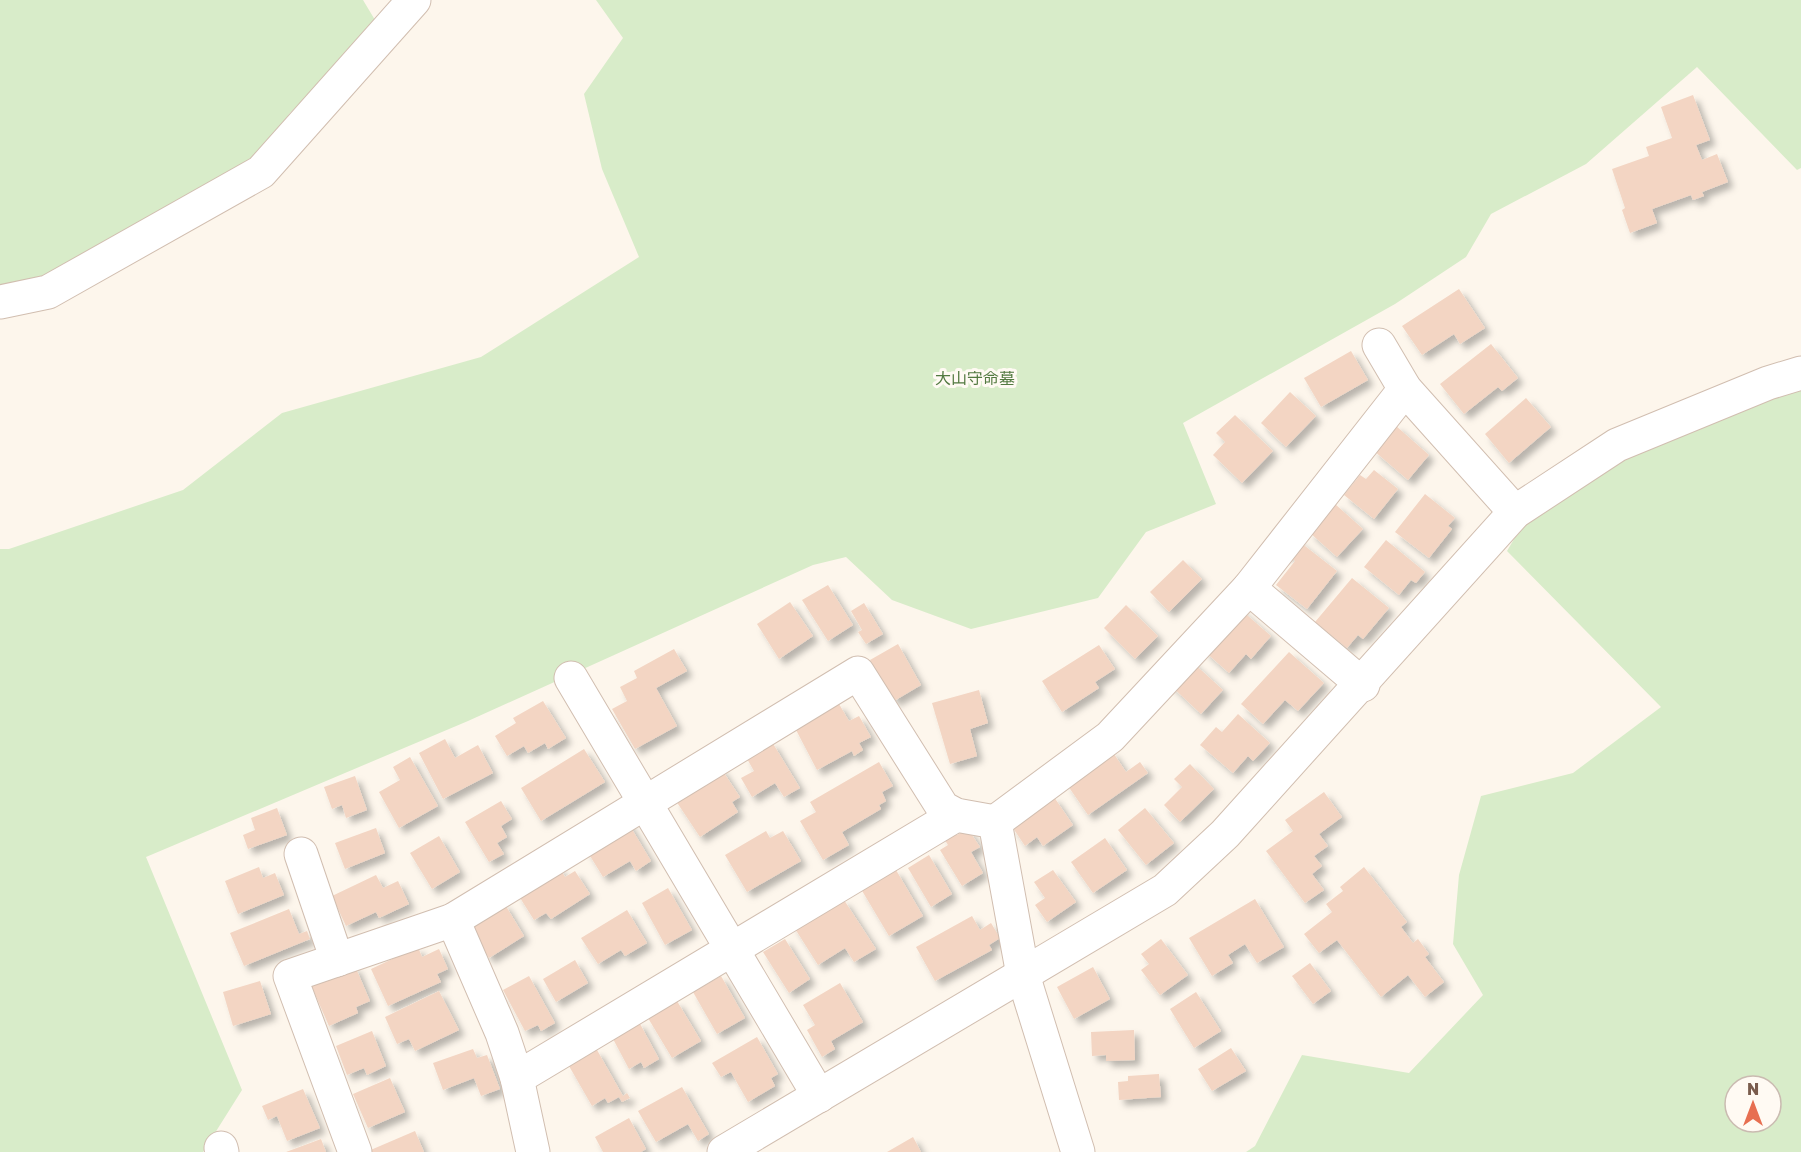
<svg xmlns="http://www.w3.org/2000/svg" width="1801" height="1152" viewBox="0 0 1801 1152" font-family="'Golos Text','Noto Sans JP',sans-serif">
	<defs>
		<filter id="shadow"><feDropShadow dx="5.5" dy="5.5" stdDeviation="3" flood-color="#0004"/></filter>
	</defs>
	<rect width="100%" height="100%" fill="#fdf6ec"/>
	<g fill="#d8ecc9" fill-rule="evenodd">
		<path d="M0 0H363L378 25 290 113 243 177 0 301Z"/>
		<path d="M596 0H1801V168L1797 170 1697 67 1586 164 1491 214 1466 257 1395 304 1183 423 1216 504 1146 532 1098 598 971 629 892 600 846 557 813 565 468 721 146 857 242 1090 203 1152H0V549H9L183 490 282 413 481 357 639 257 602 169 584 94 623 38Z"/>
		<path d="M1801 381V1152H1246L1255 1146 1302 1055 1409 1073 1483 995 1453 944 1459 875 1481 796 1573 773 1661 707 1507 551 1523 524 1589 470ZM1735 1086H1771V1122H1735Z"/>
	</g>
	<g fill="#f3d5c3" filter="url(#shadow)">
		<path d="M1693 95 1710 140 1696 145 1702 160 1717 154 1728 182 1702 192 1704 196 1693 200 1691 195 1652 209 1657 223 1630 233 1622 210 1625 208 1612 169 1649 156 1646 147 1672 138 1661 107Z"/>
		<path d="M1459 289 1485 328 1460 344 1454 334 1422 355 1402 326Z"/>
		<path d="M1491 344 1518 378 1502 391 1498 387 1464 414 1440 384Z"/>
		<path d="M1351 351 1368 380 1321 407 1304 378Z"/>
		<path d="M1290 392 1316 416 1286 447 1261 423Z"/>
		<path d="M1526 398 1551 427 1509 463 1485 434Z"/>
		<path d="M1235 415 1273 451 1242 483 1213 455 1225 442 1216 433Z"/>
		<path d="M1395 425 1429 455 1408 480 1373 450Z"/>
		<path d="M1374 470 1398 489 1374 519 1344 495 1360 475 1366 479Z"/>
		<path d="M1425 494 1455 518 1448 526 1452 529 1429 558 1395 532Z"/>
		<path d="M1335 504 1363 529 1337 557 1309 532Z"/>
		<path d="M1296 539 1337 571 1307 609 1276 585 1295 561 1286 553Z"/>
		<path d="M1386 540 1425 572 1416 583 1411 580 1399 595 1364 567Z"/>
		<path d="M1183 560 1202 579 1169 612 1150 592Z"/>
		<path d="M1352 578 1389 608 1363 639 1358 635 1347 648 1315 622Z"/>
		<path d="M828 585 853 625 828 641 802 600Z"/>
		<path d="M790 602 813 636 779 659 757 624Z"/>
		<path d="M864 603 883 634 866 644 858 632 862 630 851 611Z"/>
		<path d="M1126 605 1158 636 1135 659 1104 628Z"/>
		<path d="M1240 609 1271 636 1251 659 1246 654 1229 673 1203 650Z"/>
		<path d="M898 644 921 685 894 701 870 660Z"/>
		<path d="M1099 645 1115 669 1095 682 1099 688 1062 712 1042 681Z"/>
		<path d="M674 649 687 671 656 688 677 726 635 749 612 709 627 701 620 687 637 678 634 671Z"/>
		<path d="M1289 652 1324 683 1298 711 1285 700 1263 724 1241 704Z"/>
		<path d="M1189 659 1223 690 1201 714 1167 682Z"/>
		<path d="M979 690 988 723 970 729 977 756 950 764 932 703Z"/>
		<path d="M543 701 566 738 548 749 545 743 528 753 524 746 507 756 495 736 516 723 513 718Z"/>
		<path d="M839 704 849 721 859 716 871 737 859 743 863 750 854 756 852 751 817 770 795 728Z"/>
		<path d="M1238 714 1270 743 1253 761 1248 756 1233 773 1200 745 1216 727 1222 732Z"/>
		<path d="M445 739 455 758 478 745 493 773 443 799 419 753Z"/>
		<path d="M772 742 800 788 784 797 775 783 752 797 741 778 754 771 746 757Z"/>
		<path d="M584 749 605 782 541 821 521 788Z"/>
		<path d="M1112 751 1126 772 1140 762 1148 773 1088 815 1066 783Z"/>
		<path d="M410 757 438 806 399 828 379 792 400 780 393 767Z"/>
		<path d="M879 762 893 786 882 792 886 801 879 805 881 809 842 832 849 845 823 860 800 821 816 812 810 802Z"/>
		<path d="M1190 764 1214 789 1180 822 1164 805 1182 787 1174 779Z"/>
		<path d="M720 767 740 797 732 802 738 812 700 837 676 801Z"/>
		<path d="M355 776 367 810 346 818 342 805 332 809 324 787Z"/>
		<path d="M1324 792 1342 817 1319 834 1328 846 1314 856 1322 866 1312 874 1324 890 1305 903 1266 851 1293 831 1285 820Z"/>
		<path d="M1054 797 1073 825 1043 846 1037 837 1025 846 1011 825Z"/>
		<path d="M501 801 512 819 501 826 507 837 497 843 504 854 489 862 465 822Z"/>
		<path d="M277 808 287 835 248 849 243 835 255 830 251 818Z"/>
		<path d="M1145 808 1174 843 1146 865 1118 830Z"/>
		<path d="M627 821 651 861 636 871 630 861 603 877 584 846Z"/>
		<path d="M376 828 385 853 345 869 335 843Z"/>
		<path d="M968 829 980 847 971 852 983 873 962 886 940 850 948 845 943 837 954 830 957 835Z"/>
		<path d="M766 831 770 838 783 831 801 861 747 892 725 855Z"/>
		<path d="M439 836 460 872 432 889 410 853Z"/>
		<path d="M1105 838 1127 870 1093 893 1071 862Z"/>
		<path d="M929 855 952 894 931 907 908 868Z"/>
		<path d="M259 867 263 878 275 873 284 895 238 914 225 881Z"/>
		<path d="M559 867 565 877 575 871 590 894 551 919 546 913 534 920 517 893Z"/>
		<path d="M1364 867 1407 922 1401 927 1413 943 1418 939 1429 954 1425 957 1444 982 1425 997 1408 975 1381 997 1337 940 1319 953 1304 934 1332 912 1326 904 1343 891 1340 887Z"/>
		<path d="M896 870 923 916 889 936 861 889Z"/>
		<path d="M1053 870 1076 902 1047 922 1035 905 1045 898 1034 882Z"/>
		<path d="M376 875 383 888 398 881 409 904 379 918 376 912 346 926 332 896Z"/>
		<path d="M668 888 692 930 665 945 642 903Z"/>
		<path d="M1255 899 1284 947 1257 963 1245 944 1228 955 1233 963 1212 976 1189 938Z"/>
		<path d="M844 900 876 949 854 962 845 948 818 965 792 924Z"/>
		<path d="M504 903 524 936 489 958 468 925Z"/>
		<path d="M289 909 299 934 307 931 310 939 244 966 230 933Z"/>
		<path d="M627 910 647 943 625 956 621 950 598 964 581 938Z"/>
		<path d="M972 916 980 930 991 923 1000 938 989 945 992 950 935 981 916 947Z"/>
		<path d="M785 939 810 979 789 993 763 952Z"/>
		<path d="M1161 939 1188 975 1160 995 1141 970 1149 964 1141 954Z"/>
		<path d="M418 947 422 957 439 949 448 969 437 974 441 982 388 1006 371 969Z"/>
		<path d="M575 960 588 983 556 1002 543 979Z"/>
		<path d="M1310 963 1331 991 1313 1004 1292 976Z"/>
		<path d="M355 966 370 1001 356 1007 358 1013 329 1026 311 985Z"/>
		<path d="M1093 967 1110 999 1074 1019 1057 987Z"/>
		<path d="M529 976 555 1023 541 1031 538 1025 525 1031 503 990Z"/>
		<path d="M721 976 745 1018 717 1034 693 992Z"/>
		<path d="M260 981 271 1014 233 1026 223 992Z"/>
		<path d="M840 983 863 1022 831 1041 835 1049 822 1057 807 1030 815 1025 803 1005Z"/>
		<path d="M439 991 459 1030 415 1051 409 1039 397 1044 385 1017Z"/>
		<path d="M1196 992 1221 1031 1194 1048 1170 1009Z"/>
		<path d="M677 1001 701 1041 672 1058 648 1018Z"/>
		<path d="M639 1022 659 1059 644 1068 641 1062 629 1069 612 1037Z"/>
		<path d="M1134 1030 1135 1060 1106 1061V1055L1092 1056 1091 1032Z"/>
		<path d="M372 1031 386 1066 367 1075 364 1068 347 1075 336 1046Z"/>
		<path d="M757 1037 778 1074 771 1078 775 1086 748 1102 731 1072 721 1077 712 1063Z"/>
		<path d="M1231 1048 1246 1071 1212 1091 1198 1069Z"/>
		<path d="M473 1049 477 1058 487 1055 500 1089 481 1096 474 1078 443 1090 433 1063Z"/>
		<path d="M597 1050 623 1096 627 1093 630 1098 622 1102 619 1097 608 1103 605 1098 592 1106 569 1066Z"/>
		<path d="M1159 1074 1161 1097 1119 1100 1118 1082 1128 1081V1076Z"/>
		<path d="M390 1078 405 1112 368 1128 353 1094Z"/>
		<path d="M682 1087 709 1134 698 1141 688 1124 656 1142 638 1111Z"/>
		<path d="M303 1089 320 1128 287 1141 277 1116 268 1120 262 1106Z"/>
		<path d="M629 1118 646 1149 641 1152H603L595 1137Z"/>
		<path d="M415 1131 424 1152H366Z"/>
		<path d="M913 1137 921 1152H887Z"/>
		<path d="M321 1139 326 1152H286Z"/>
	</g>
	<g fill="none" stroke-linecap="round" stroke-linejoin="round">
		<g stroke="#d1beb0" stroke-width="35">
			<g id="minor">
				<path d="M0 302 48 292 261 172 414 0"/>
				<path d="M1379 345 1405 389 1515 512"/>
				<path d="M1249 588 1363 685"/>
				<path d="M571 678 819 1096"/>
				<path d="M995 822 1110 737 1249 588 1405 389"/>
				<path d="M301 854 337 960"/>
				<path d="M453 920 502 1033 517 1078 533 1152"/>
				<path d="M517 1078 956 815"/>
				<path d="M221 1148 222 1152"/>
				<path d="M355 1152 290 976 453 920 858 673 943 808 956 815 995 822 1023 975 1078 1152"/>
				<path d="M724 1152 1165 890 1225 834 1515 512 1617 445 1768 383 1801 373"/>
			</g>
		</g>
		<use href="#minor" stroke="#fff" stroke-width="33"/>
	</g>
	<g text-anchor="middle" stroke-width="6" stroke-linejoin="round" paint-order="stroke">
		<g font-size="16" fill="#537a41" stroke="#fffaf3">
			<text x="975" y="384">大山守命墓</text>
		</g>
	</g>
	<g transform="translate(1753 1104)"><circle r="28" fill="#fffaf3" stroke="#cabbb1" stroke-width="1.5"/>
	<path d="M0-4.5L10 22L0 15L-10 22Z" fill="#e76f51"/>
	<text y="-9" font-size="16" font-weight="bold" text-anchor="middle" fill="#7a5c4d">N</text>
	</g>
</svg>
